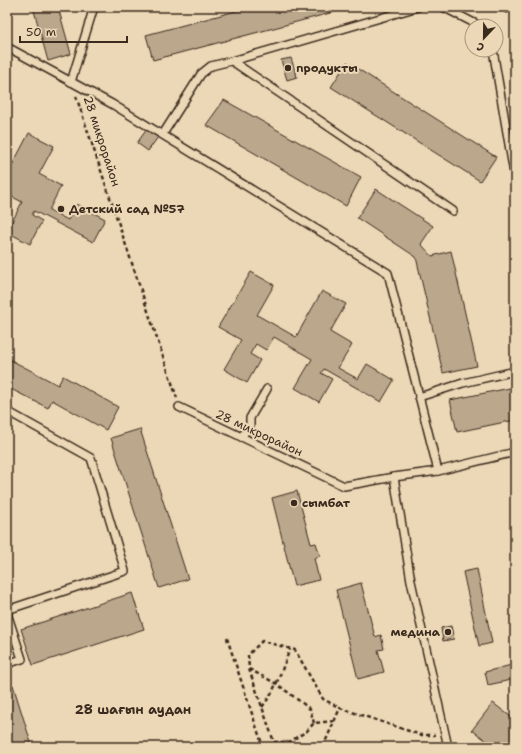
<svg xmlns="http://www.w3.org/2000/svg" width="522" height="754" viewBox="0 0 522 754" font-family="'Shantell Sans',sans-serif">
	<rect width="100%" height="100%" fill="#ecd8b6"/>
	<filter id="ink" filterUnits="userSpaceOnUse"><feTurbulence type="fractalNoise" baseFrequency=".025" numOctaves="2"/><feDisplacementMap in="SourceGraphic" scale="8" xChannelSelector="R" yChannelSelector="G"/><feConvolveMatrix kernelMatrix="1 2 1 2 8 2 1 2 1" color-interpolation-filters="sRGB"/></filter>
	<g filter="url(#ink)">
		<g fill="#bba78c" stroke="#3b2a1e">
			<path d="M33 7H58L71 54 48 61Z"/>
			<path d="M251 7H353L153 60 146 35Z"/>
			<path d="M496 7H511L507 14Z"/>
			<path d="M291 58 297 77 287 80 281 60Z"/>
			<path d="M347 62 496 157 480 181 331 87Z"/>
			<path d="M224 100 361 177 346 206 206 125Z"/>
			<path d="M147 129 158 137 148 151 137 143Z"/>
			<path d="M29 133 54 146 39 174 61 186 49 210 68 220 77 204 105 219 93 242 34 211 32 215 42 221 30 244 7 232 22 202 7 194V175Z"/>
			<path d="M376 189 433 226 421 244 432 256 451 251 477 366 443 373 416 257 357 218Z"/>
			<path d="M251 272 274 285 257 315 296 337 322 291 346 304 330 332 352 345 338 368 358 379 367 364 394 380 381 402 324 369 321 373 332 379 319 402 295 388 312 359 274 337 266 350 256 344 250 354 260 360 247 383 224 369 241 340 218 327Z"/>
			<path d="M7 358 58 385 63 376 118 407 106 430 52 400 48 408 7 387Z"/>
			<path d="M515 387V420L457 432 450 400Z"/>
			<path d="M140 429 188 579 159 588 111 438Z"/>
			<path d="M297 491 311 544 316 543 320 556 314 558 319 580 294 586 272 498Z"/>
			<path d="M477 569 492 643 479 646 463 572Z"/>
			<path d="M361 583 375 637 381 635 384 649 378 650 384 672 358 679 336 590Z"/>
			<path d="M132 593 144 629 33 665 21 629Z"/>
			<path d="M451 626 454 639 443 641 441 628Z"/>
			<path d="M515 664V679L488 685 485 672Z"/>
			<path d="M13 685 32 746 7 747V687Z"/>
			<path d="M493 703 515 720V747H495L472 730Z"/>
		</g>
		<g fill="none" stroke-linecap="round" stroke-linejoin="round">
			<g stroke="#3b2a1e" stroke-width="10">
				<g id="service">
					<path d="M443 7 480 26"/>
					<path d="M7 47 112 104 388 273 438 471"/>
					<path d="M493 50 515 180"/>
					<path d="M232 61 453 211"/>
					<path d="M71 82 93 10 96 7"/>
					<path d="M163 134 201 74 211 66 239 59 418 7"/>
					<path d="M419 397 463 383 515 371"/>
					<path d="M179 407 344 486 394 477 411 581 448 747"/>
					<path d="M7 411 91 458 125 571 7 610"/>
					<path d="M241 437 250 426V418L267 389"/>
					<path d="M394 477 438 471 515 452"/>
					<path d="M7 613 22 659 7 664"/>
				</g>
			</g>
			<g stroke="#3b2a1e" stroke-width="2.5" stroke-dasharray="4 3" stroke-linecap="butt">
				<path d="M76 96 177 398"/>
				<path d="M227 638 263 747"/>
				<path d="M249 669 277 684 310 709 314 723"/>
				<path d="M262 707C276 690 282 669 290 649"/>
				<path d="M334 721 314 723 307 731 289 742H274L249 669 248 655 262 641 295 650 323 699 340 708"/>
				<path d="M323 747 340 708 421 735H435"/>
			</g>
			<use href="#service" stroke="#ecd8b6" stroke-width="7"/>
		</g>
	</g>
	<g fill="#3b2a1e" stroke="#ecd8b6" stroke-width="1.5">
		<circle cx="288" cy="68" r="4"/>
		<circle cx="61" cy="209" r="4"/>
		<circle cx="294" cy="503" r="4"/>
		<circle cx="448" cy="632" r="4"/>
	</g>
	<g text-anchor="middle" stroke-width="4" stroke-linejoin="round" paint-order="stroke">
		<g font-size="12" font-weight="bold" fill="#3b2a1e" stroke="#ecd8b6" text-anchor="start">
			<text x="296" y="72">продукты</text>
			<text x="69" y="213">Детский сад №57</text>
			<text x="302" y="507">сымбат</text>
			<text x="440" y="636" text-anchor="end">медина</text>
		</g>
		<g font-size="12" fill="#3b2a1e" stroke="#ecd8b6">
			<text transform="translate(102 141) rotate(72)" y="4">28 микрорайон</text>
			<text transform="translate(259 433) rotate(25)" y="4">28 микрорайон</text>
		</g>
		<g font-size="13" font-weight="bold" fill="#3b2a1e" stroke="#ecd8b6">
			<text x="133" y="714">28 шағын аудан</text>
		</g>
	</g>
	<rect width="522" height="754" fill="none" stroke="#ecd8b6" stroke-width="24"/>
	<rect x="12" y="12" width="498" height="730" fill="none" stroke="#3b2a1e" stroke-width="1.5" filter="url(#ink)"/>
	<g transform="translate(484 38) rotate(202)"><circle r="19" fill="#ecd8b6" stroke="#a59279"/>
	<path d="M0-3L7 15L0 10L-7 15Z" fill="#3b2a1e"/>
	<text y="-6" font-size="11" font-weight="bold" text-anchor="middle" fill="#3b2a1e">С</text>
	</g>
	<path d="M20 36v6h107v-6" fill="none" stroke="#3b2a1e" stroke-width="2"/>
	<text x="26" y="36" font-size="12" fill="#3b2a1e" stroke="#ecd8b6" stroke-width="3" paint-order="stroke">50 m</text>
</svg>
